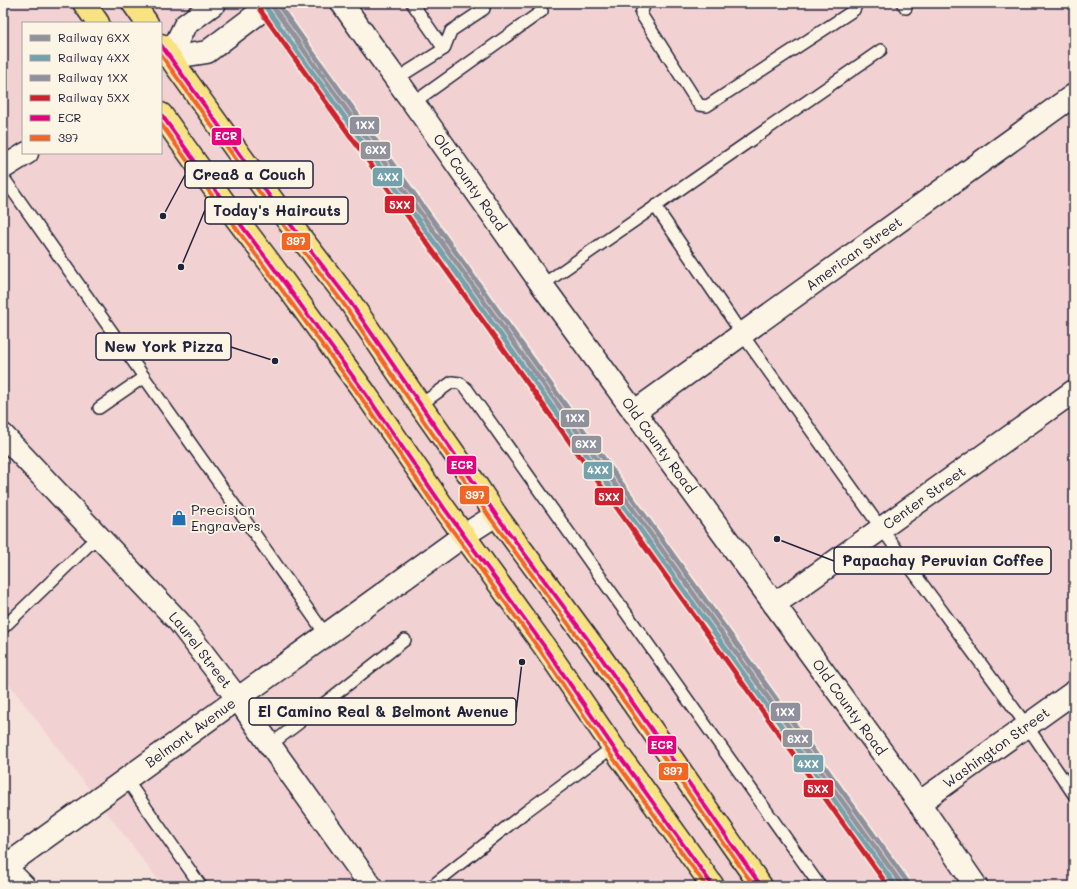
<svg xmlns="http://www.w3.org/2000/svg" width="1077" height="889" viewBox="0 0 1077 889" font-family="Mali,sans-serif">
	<rect width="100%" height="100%" fill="#f6e0da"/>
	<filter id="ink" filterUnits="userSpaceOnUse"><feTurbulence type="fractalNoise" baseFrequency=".025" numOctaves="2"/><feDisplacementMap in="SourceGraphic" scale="8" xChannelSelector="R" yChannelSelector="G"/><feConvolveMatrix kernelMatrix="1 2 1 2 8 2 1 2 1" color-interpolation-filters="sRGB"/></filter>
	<g filter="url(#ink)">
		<path fill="#f2d1d2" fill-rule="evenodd" d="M3 3H1074V886H163L3 676ZM23 23H161V153H23Z"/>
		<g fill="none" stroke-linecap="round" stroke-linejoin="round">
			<g stroke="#22223b" stroke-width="14">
				<g id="lane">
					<path d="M412 3 444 49"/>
					<path d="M645 3 641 14 699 105 707 106 854 10 857 3"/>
					<path d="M902 3 906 8"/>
					<path d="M396 79 444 49 451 31 484 9"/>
					<path d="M413 103 542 11"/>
					<path d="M3 177 326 635"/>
					<path d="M655 206 742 334 881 528 1027 726 1074 795"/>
					<path d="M542 285 881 50"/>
					<path d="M420 405 452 382 460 383 467 389 820 886"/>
					<path d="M99 408 144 377"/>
					<path d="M3 628 98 536"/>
					<path d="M322 705 405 640"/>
					<path d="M270 745 299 723"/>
					<path d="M126 779 201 886"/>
					<path d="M432 886 528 810 613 747"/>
				</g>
			</g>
			<g stroke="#22223b" stroke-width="25">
				<g id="street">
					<path d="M3 168 27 153"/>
					<path id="s1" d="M634 412 1074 95"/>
					<path id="s2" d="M774 604 795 590 1074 391"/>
					<path id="s3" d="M919 803 1074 692"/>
					<path d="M3 865 24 886"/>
					<path id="s4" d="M3 868 463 536 496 515"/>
				</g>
			</g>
			<g stroke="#22223b" stroke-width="25">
				<g id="secondary">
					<path id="s5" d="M342 3 370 43 425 119 542 285 919 803 976 886"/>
					<path d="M169 58 207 52 272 3"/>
					<path d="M169 58 185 25 215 3"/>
					<path id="s6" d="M3 435 179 622 238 699 270 745 371 886"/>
				</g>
			</g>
			<g stroke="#22223b" stroke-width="25">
				<g id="primary">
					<path d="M84 3 98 23"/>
					<path d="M133 3 147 23"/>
					<path d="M161 45 278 208 348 299 420 405 477 486 496 515 600 656 761 886"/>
					<path d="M161 114 226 205 270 263 365 393 444 508 544 646 613 747 713 886"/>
				</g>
			</g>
			<use href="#lane" stroke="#fcf5e5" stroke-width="11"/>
			<use href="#street" stroke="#fcf5e5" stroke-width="22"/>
			<use href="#secondary" stroke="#fcf5e5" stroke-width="22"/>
			<use href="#primary" stroke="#f8e281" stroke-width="22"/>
			<g stroke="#fcf5e5" stroke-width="7">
				<g id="bus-1">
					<path d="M161 45 278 208 348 299 496 515 600 656 761 886"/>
					<path d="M161 114 226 205 270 263 365 393 444 508 544 646 613 747 713 886"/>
				</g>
			</g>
			<g stroke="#fcf5e5" stroke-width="7">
				<g id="bus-2">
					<path d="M161 55 273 211 343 303 491 519 595 660 754 886"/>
					<path d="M161 124 221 208 265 267 360 396 439 512 539 649 608 751 706 886"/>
				</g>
			</g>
			<use href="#bus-1" stroke="#e5007d" stroke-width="4"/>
			<use href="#bus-2" stroke="#f26522" stroke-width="4"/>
			<g stroke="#fcf5e5" stroke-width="8">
				<path id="rail-1" d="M270 3 903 886"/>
			</g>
			<g stroke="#fcf5e5" stroke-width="8">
				<path id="rail-2" d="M265 6 896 886"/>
			</g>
			<g stroke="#fcf5e5" stroke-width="8">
				<path id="rail-3" d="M277 3 908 883"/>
			</g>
			<g stroke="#fcf5e5" stroke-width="8">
				<path id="rail-4" d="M260 10 888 886"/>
			</g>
			<use href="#rail-1" stroke="#92929d" stroke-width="5"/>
			<use href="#rail-2" stroke="#75a1ac" stroke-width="5"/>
			<use href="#rail-3" stroke="#90909d" stroke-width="5"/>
			<use href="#rail-4" stroke="#ce202f" stroke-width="5"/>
		</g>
	</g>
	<defs>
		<g id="shop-bare" transform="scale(1.2)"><path d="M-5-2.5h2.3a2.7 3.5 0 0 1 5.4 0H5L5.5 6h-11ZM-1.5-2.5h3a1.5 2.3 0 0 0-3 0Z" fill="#1f6fb2" stroke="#fcf5e5" stroke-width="2.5" paint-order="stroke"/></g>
	</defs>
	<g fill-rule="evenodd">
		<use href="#shop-bare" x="179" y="518"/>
	</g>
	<g text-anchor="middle" stroke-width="3.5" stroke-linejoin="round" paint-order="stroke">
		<g font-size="14" fill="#22223b" stroke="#fcf5e5">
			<text dy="5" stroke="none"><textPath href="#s5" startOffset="220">Old County Road</textPath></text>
			<text dy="5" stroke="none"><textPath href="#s1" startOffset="271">American Street</textPath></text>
			<text dy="5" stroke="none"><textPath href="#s5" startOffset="544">Old County Road</textPath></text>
			<text dy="5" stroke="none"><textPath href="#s2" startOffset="184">Center Street</textPath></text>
			<text dy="5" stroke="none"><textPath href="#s6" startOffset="292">Laurel Street</textPath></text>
			<text dy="5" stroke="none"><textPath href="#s5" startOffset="868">Old County Road</textPath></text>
			<text dy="5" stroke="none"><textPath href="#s4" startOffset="231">Belmont Avenue</textPath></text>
			<text dy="5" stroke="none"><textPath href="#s3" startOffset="95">Washington Street</textPath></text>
		</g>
		<g font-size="14" fill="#22223b" stroke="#fcf5e5" text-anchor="start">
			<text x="191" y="515">Precision<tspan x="191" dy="16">Engravers</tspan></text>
		</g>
	</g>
	<path fill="none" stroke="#22223b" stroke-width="1.5" d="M163 216L185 175M181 267L205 210M275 361L231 347M777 539L834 561M522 662L516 712"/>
	<g fill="#22223b" stroke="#fcf5e5" stroke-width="1.5">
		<circle cx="163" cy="216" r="4"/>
		<circle cx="181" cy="267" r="4"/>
		<circle cx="275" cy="361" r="4"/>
		<circle cx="777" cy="539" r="4"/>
		<circle cx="522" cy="662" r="4"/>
	</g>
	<g fill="#fcf5e5" stroke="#22223b" stroke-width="1.5">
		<rect x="185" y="161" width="128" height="27" rx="4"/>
		<rect x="205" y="197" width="143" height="27" rx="4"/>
		<rect x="96" y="333" width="135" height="27" rx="4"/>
		<rect x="834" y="547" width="217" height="27" rx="4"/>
		<rect x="249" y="698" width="267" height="27" rx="4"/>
	</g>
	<g font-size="15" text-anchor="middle" font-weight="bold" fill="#22223b">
		<text x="249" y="180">Crea8 a Couch</text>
		<text x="277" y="216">Today's Haircuts</text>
		<text x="164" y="352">New York Pizza</text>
		<text x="943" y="566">Papachay Peruvian Coffee</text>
		<text x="383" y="717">El Camino Real &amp; Belmont Avenue</text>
	</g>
	<g stroke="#fcf5e5" stroke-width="1.5">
		<rect x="349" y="116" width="31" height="19" rx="4" fill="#90909d"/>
		<rect x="211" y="127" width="31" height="19" rx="4" fill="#e5007d"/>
		<rect x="360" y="141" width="31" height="19" rx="4" fill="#92929d"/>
		<rect x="372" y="167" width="31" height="20" rx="4" fill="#75a1ac"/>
		<rect x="384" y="195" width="31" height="19" rx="4" fill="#ce202f"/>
		<rect x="281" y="232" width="30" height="19" rx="4" fill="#f26522"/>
		<rect x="560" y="409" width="30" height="19" rx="4" fill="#90909d"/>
		<rect x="571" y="435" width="31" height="19" rx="4" fill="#92929d"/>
		<rect x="446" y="455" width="31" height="20" rx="4" fill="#e5007d"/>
		<rect x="583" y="461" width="30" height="19" rx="4" fill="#75a1ac"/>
		<rect x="459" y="485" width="31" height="20" rx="4" fill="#f26522"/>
		<rect x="594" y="487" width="30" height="19" rx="4" fill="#ce202f"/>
		<rect x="770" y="702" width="31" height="20" rx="4" fill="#90909d"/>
		<rect x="782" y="729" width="31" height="19" rx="4" fill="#92929d"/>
		<rect x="647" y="735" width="30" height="20" rx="4" fill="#e5007d"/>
		<rect x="793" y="754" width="31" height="19" rx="4" fill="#75a1ac"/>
		<rect x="658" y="762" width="31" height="19" rx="4" fill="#f26522"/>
		<rect x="803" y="779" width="31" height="19" rx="4" fill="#ce202f"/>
	</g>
	<g font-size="11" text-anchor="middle" font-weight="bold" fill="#fff">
		<text x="365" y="129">1XX</text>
		<text x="226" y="140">ECR</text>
		<text x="376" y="154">6XX</text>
		<text x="388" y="181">4XX</text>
		<text x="400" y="209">5XX</text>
		<text x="296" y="245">397</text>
		<text x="575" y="422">1XX</text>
		<text x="586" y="448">6XX</text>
		<text x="462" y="469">ECR</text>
		<text x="598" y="474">4XX</text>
		<text x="475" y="499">397</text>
		<text x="609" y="501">5XX</text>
		<text x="785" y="716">1XX</text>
		<text x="798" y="743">6XX</text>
		<text x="662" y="749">ECR</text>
		<text x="808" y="768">4XX</text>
		<text x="673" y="775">397</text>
		<text x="818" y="793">5XX</text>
	</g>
	<rect width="1077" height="889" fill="none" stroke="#fcf5e5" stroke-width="16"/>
	<rect x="8" y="8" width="1061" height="873" fill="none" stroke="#22223b" stroke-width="1.5" filter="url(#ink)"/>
	<rect x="22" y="22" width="140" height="132" fill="#fcf5e5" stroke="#a5a1a1"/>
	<rect x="30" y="35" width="20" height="6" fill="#92929d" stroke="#a5a1a1"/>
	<text x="58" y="42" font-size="12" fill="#22223b">Railway 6XX</text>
	<rect x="30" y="55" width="20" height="6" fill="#75a1ac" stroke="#a5a1a1"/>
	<text x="58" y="62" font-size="12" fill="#22223b">Railway 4XX</text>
	<rect x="30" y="75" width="20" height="6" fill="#90909d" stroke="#a5a1a1"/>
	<text x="58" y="82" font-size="12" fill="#22223b">Railway 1XX</text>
	<rect x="30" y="95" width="20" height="6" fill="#ce202f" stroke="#a5a1a1"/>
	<text x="58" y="102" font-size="12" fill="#22223b">Railway 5XX</text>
	<rect x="30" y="115" width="20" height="6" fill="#e5007d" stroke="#a5a1a1"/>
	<text x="58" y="122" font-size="12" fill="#22223b">ECR</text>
	<rect x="30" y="135" width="20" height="6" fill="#f26522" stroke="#a5a1a1"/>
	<text x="58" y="142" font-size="12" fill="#22223b">397</text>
</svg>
